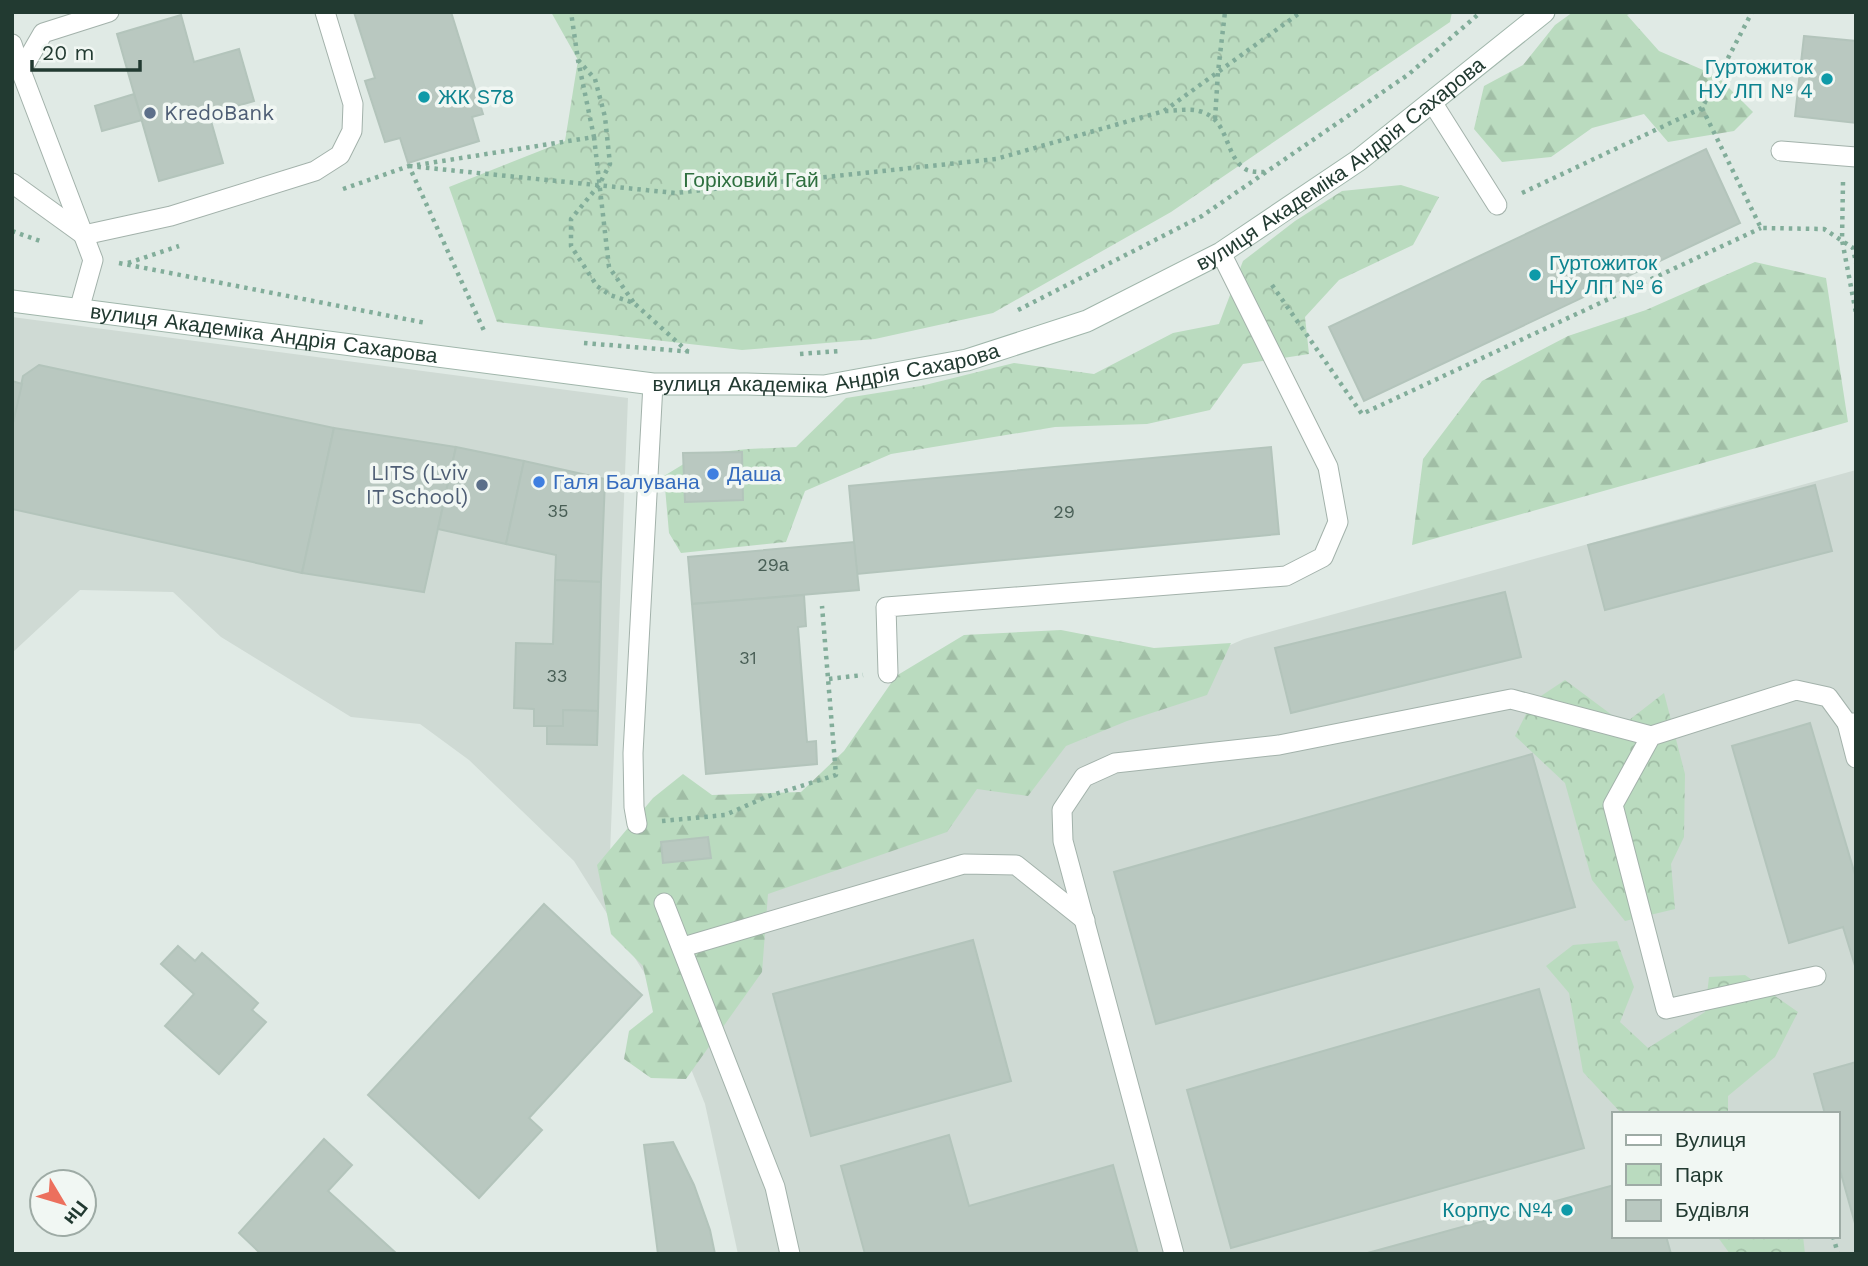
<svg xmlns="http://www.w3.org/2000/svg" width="1868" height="1266" viewBox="0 0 1868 1266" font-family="'Work Sans',sans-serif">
	<defs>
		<pattern id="forest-firs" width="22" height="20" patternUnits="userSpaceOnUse" patternTransform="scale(1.75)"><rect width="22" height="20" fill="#badbbf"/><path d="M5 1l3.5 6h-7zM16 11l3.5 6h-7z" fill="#a0bda5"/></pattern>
		<pattern id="park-crowns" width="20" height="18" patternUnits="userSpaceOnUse" patternTransform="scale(1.75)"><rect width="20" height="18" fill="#badbbf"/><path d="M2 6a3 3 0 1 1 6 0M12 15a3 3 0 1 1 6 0" fill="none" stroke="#a0bda5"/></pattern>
	</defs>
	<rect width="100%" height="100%" fill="#e0eae5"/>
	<path fill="#cfdad4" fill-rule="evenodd" d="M12 317 628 398 610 854 850 811 1244 639 1856 470V1254H738L705 1104 667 1009 574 861 469 760 420 724 351 717 221 637 173 592 80 590 12 653ZM1614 1114H1838V1236H1614Z"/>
	<g fill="url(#forest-firs)">
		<path d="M1573 12H1634L1627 15 1659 51 1717 76 1753 112 1734 131 1668 142 1644 114 1592 128 1551 157 1502 162 1474 129 1484 86 1523 65 1555 25Z"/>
		<path d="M1755 262 1826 278 1848 422 1412 545 1423 459 1482 381 1568 336 1646 310Z"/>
		<path d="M1061 630 1154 648 1231 643 1207 695 1127 721 1066 746 1028 796 977 789 947 832 768 894 762 972 686 1079 651 1078 624 1059 629 1031 653 1012 643 966 611 934 597 865 653 798 683 774 712 795 801 792 844 751 896 676 964 635Z"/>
	</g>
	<g fill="url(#park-crowns)">
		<path d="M551 12H1452L1450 22 1171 212 993 313 875 339 742 350 497 322 449 187 565 141 578 60Z"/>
		<path d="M1401 185 1439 197 1413 245 1339 280 1305 317 1309 354 1243 364 1210 410 1147 424 1055 427 891 454 805 491 786 542 681 553 669 533 664 476 700 454 748 449 796 447 846 398 921 386 1014 363 1094 374 1173 333 1219 324 1243 261 1295 221 1342 191Z"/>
		<path d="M1565 680 1624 724 1664 693 1685 774 1684 837 1671 864 1675 909 1625 921 1592 880 1565 783 1515 736 1532 702Z"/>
		<path d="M1617 941 1634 987 1620 1022 1648 1048 1705 1012 1709 977 1745 975 1798 1012 1775 1057 1728 1096V1114H1622L1583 1072 1569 993 1546 966 1573 945Z"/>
		<path d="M1717 1236H1803L1805 1254H1730Z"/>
	</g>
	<g fill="#b9c8c0" stroke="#b3c4bb" stroke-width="2">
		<path d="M354 12H451L483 114 472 117 479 141 408 163 400 138 385 142 365 81 375 78Z"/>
		<path d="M181 15 194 62 239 49 254 101 209 114 223 163 159 181 117 34Z"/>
		<path d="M1804 36 1856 41V123L1795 116Z"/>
		<path d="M134 94 142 120 102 131 95 106Z"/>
		<path d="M1706 149 1740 223 1364 401 1329 327Z"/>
		<path d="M39 365 334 428 302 573 12 509V427L23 376Z"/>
		<path d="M12 381 22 384 12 427Z"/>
		<path d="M334 428 456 447 424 592 302 573Z"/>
		<path d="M456 447 524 461 506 544 438 529Z"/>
		<path d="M1271 447 1279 534 857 574 849 486Z"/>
		<path d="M742 452 743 500 685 502 683 453Z"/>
		<path d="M524 461 605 479 601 582 555 580 556 555 506 544Z"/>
		<path d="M1815 485 1832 551 1605 610 1588 545Z"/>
		<path d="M854 542 859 590 692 604 688 557Z"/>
		<path d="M555 580 601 582 598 711 563 710V726H534V709L514 708 516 643 553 644Z"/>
		<path d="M1505 592 1521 657 1291 713 1275 648Z"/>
		<path d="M804 595 806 626 798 627 807 742 816 741 817 764 706 774 692 604Z"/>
		<path d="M563 710 598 711 597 745 547 744V726H563Z"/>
		<path d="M1810 723 1856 878V969L1843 927 1789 943 1732 746Z"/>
		<path d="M1532 754 1575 907 1156 1024 1114 872Z"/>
		<path d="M708 837 711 858 663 863 661 842Z"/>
		<path d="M544 904 642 995 529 1118 542 1130 479 1198 368 1095Z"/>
		<path d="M973 940 1011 1081 811 1136 773 994Z"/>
		<path d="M178 946 195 961 202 953 258 1003 252 1010 266 1022 219 1074 165 1026 194 994 161 964Z"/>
		<path d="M1539 989 1584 1148 1231 1248 1187 1090Z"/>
		<path d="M1856 1062V1227L1838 1163V1114H1825L1814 1074Z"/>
		<path d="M949 1135 969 1206 1113 1165 1138 1254H865L841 1166Z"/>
		<path d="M324 1139 352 1165 328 1191 397 1254H261L239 1233Z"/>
		<path d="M673 1142 694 1185 710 1230 715 1254H658L644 1145Z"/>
		<path d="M1614 1185V1236H1666L1671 1254H1364Z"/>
	</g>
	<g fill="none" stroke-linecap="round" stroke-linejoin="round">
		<g stroke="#a3b2ab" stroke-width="21">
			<g id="lane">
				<path d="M12 44 21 71"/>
				<path d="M1432 102 1497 205"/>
				<path d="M1781 151 1856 157"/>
				<path d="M12 183 84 235 171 216 315 171 340 155 352 131 353 104 325 12"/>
				<path d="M79 310 93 260 21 71 43 33 109 12"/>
				<path d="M888 673 886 607 1286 576 1323 557 1338 522 1328 467 1221 253"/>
				<path d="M1847 723 1856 758"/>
				<path d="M637 824 634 807 633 753 653 384"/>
				<path d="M664 903 775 1187 790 1254"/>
				<path d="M683 947 964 864 1016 865 1085 920"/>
				<path d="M1816 976 1666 1009 1613 805 1651 736 1796 690 1828 697 1847 723H1856"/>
				<path d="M1174 1254 1063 841 1062 810 1084 777 1115 763 1279 745 1511 699 1651 736"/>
			</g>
		</g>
		<g stroke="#a0b6ab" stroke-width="23">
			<g id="secondary">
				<path id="s1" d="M12 301 653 384H747L824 386 967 360 1087 321 1221 253 1359 160 1544 12"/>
			</g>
		</g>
		<g stroke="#82ad9a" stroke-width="4.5" stroke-dasharray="3.5 5" stroke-linecap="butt">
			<path d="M578 60 595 79 605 117 610 164 599 185 571 219V246L597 286 610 295 634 303 687 351"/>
			<path d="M1702 108 1761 228 1824 229 1853 248 1856 263"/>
			<path d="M1165 111C1175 111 1189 108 1199 111 1231 119 1223 157 1247 170 1252 172 1258 172 1264 172"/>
			<path d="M1215 119 1218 72 1225 12"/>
			<path d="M594 137 609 267 634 303"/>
			<path d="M417 165 594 137 578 60 571 12"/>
			<path d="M409 166 675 193 996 159 1164 111 1301 12"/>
			<path d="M1843 182 1842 240 1856 313"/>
			<path d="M343 189 409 166 485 333"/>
			<path d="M1522 193 1702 108 1752 12"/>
			<path d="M12 231 43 242"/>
			<path d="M119 263 426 323"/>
			<path d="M128 263 179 246"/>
			<path d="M1272 285 1362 414 1761 228"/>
			<path d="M1018 310 1202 216 1409 74 1481 12"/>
			<path d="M584 343 694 352"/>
			<path d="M800 354 840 351"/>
			<path d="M829 679 863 675"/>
			<path d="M662 821 725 815 766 797 836 775 822 606"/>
			<path d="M1833 1236 1838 1254"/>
		</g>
		<use href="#lane" stroke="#fff" stroke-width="19"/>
		<use href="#secondary" stroke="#fff" stroke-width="21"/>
	</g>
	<g fill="#0f9aa8" stroke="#f1f7f3" stroke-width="2.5">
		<circle cx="1827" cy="79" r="7"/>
		<circle cx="424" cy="97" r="7"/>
		<circle cx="1535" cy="275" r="7"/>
		<circle cx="1567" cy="1210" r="7"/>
	</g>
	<g fill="#5c6f8a" stroke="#f1f7f3" stroke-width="2.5">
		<circle cx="150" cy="113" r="7"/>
		<circle cx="482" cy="485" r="7"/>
	</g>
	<g fill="#3f7fe0" stroke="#f1f7f3" stroke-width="2.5">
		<circle cx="713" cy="474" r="7"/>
		<circle cx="539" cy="482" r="7"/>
	</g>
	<g text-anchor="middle" stroke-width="7" stroke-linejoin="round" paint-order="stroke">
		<g font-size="18" fill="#485e55">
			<text x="558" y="517">35</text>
			<text x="1064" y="518">29</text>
			<text x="773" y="571">29а</text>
			<text x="748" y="664">31</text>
			<text x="557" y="682">33</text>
		</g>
		<g font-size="21" fill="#0d838f" stroke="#f1f7f3" text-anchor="end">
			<text x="1813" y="74">Гуртожиток<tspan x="1813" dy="24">НУ ЛП № 4</tspan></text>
			<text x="438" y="104" text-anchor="start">ЖК S78</text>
			<text x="1549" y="270" text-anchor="start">Гуртожиток<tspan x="1549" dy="24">НУ ЛП № 6</tspan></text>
			<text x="1553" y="1217">Корпус №4</text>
		</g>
		<g font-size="21" fill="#4e5e75" stroke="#f1f7f3" text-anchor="start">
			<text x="164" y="120">KredoBank</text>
			<text x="468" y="480" text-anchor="end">LITS (Lviv<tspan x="468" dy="24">IT School)</tspan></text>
		</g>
		<g font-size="21" fill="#223a31" stroke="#f1f7f3">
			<text dy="7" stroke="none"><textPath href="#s1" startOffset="1388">вулиця Академіка Андрія Сахарова</textPath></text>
			<text dy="7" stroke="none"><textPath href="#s1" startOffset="254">вулиця Академіка Андрія Сахарова</textPath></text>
			<text dy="7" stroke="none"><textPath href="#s1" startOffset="821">вулиця Академіка Андрія Сахарова</textPath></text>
		</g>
		<g font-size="21" fill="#2e6f3f" stroke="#f1f7f3">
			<text x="751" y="187">Горіховий Гай</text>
		</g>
		<g font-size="21" fill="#366cbe" stroke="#f1f7f3" text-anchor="start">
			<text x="727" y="481">Даша</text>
			<text x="553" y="489">Галя Балувана</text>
		</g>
	</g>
	<rect width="1868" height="1266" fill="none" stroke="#223a31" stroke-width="28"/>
	<rect x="1612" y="1112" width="228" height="126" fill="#f1f7f3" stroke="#9eaba5" stroke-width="2"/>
	<rect x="1626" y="1135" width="35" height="10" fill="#ffffff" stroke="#9eaba5" stroke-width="2"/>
	<text x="1675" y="1147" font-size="21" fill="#223a31">Вулиця</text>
	<rect x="1626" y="1164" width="35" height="21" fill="url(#park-crowns)" stroke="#9eaba5" stroke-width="2"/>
	<text x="1675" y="1182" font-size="21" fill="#223a31">Парк</text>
	<rect x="1626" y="1200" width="35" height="21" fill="#b9c8c0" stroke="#9eaba5" stroke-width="2"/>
	<text x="1675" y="1217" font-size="21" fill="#223a31">Будівля</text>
	<g transform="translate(63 1203) rotate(128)"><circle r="33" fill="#f1f7f3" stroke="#9eaba5" stroke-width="2"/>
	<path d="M0-5L12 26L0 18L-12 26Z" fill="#ec705d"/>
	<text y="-10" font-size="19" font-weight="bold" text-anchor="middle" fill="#223a31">Пн</text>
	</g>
	<path d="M32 60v10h108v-10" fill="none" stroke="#223a31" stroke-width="3.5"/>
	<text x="42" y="60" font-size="21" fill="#223a31" stroke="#f1f7f3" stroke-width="5" paint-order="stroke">20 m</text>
</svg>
